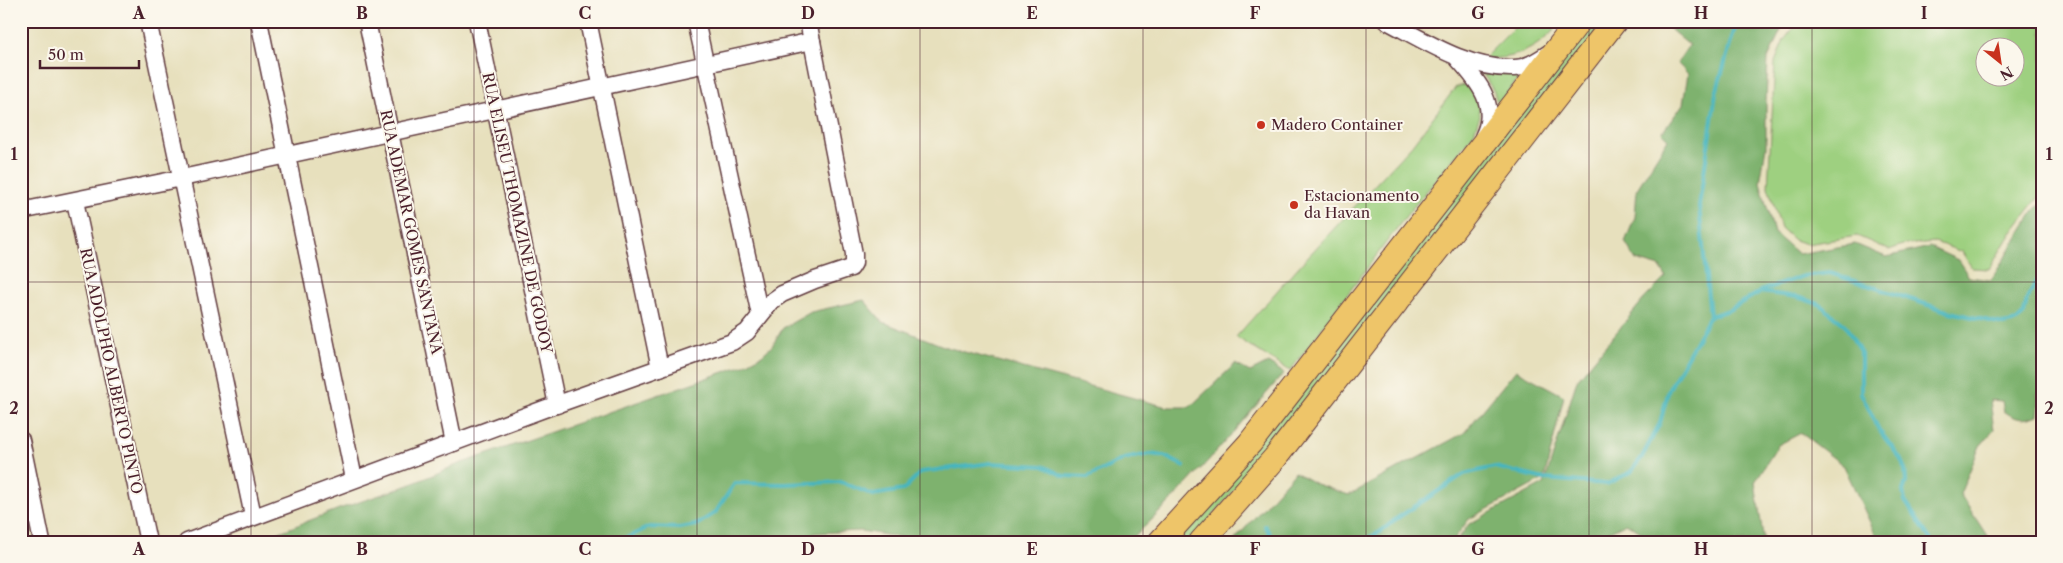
<svg xmlns="http://www.w3.org/2000/svg" width="2063" height="563" viewBox="0 0 2063 563" font-family="'Libre Caslon Text',serif">
	<rect width="100%" height="100%" fill="#fbf7ec"/>
	<filter id="ink" filterUnits="userSpaceOnUse"><feTurbulence type="fractalNoise" baseFrequency=".02" numOctaves="2"/><feDisplacementMap in="SourceGraphic" scale="10" xChannelSelector="R" yChannelSelector="G"/><feConvolveMatrix kernelMatrix="1 2 1 2 8 2 1 2 1" color-interpolation-filters="sRGB"/></filter>
	<filter id="wash" filterUnits="userSpaceOnUse"><feTurbulence type="fractalNoise" baseFrequency=".0096" numOctaves="4" result="noise"/><feDisplacementMap in="SourceGraphic" scale="20" xChannelSelector="R" yChannelSelector="G"/><feGaussianBlur stdDeviation="1.12" result="paint"/><feColorMatrix in="noise" values="0 0 0 0 0 0 0 0 0 0 0 0 0 0 0 0 0 1.4 0 .05"/><feComposite in="paint" operator="in"/></filter>
	<g filter="url(#wash)">
		<rect width="100%" height="100%" fill="#e7e0bd"/>
		<g fill="#9ed080" stroke="#747856" fill-rule="evenodd">
			<path d="M1521 21H1562C1542 46 1516 61 1484 58Z"/>
			<path d="M1590 21H1606L1347 353 1191 542H1175Z"/>
			<path d="M1799 21H2042V193L2011 233 1989 269 1972 268 1962 252 1935 242 1903 245 1889 250 1857 236 1807 244 1794 240 1781 228 1768 187 1775 62 1784 40ZM1986 48H2016V78H1986Z"/>
			<path d="M1482 72 1521 75 1498 106 1494 92Z"/>
			<path d="M1463 85 1471 90 1479 106 1480 116 1473 135 1406 216 1290 371 1236 337 1301 264 1412 145 1456 87Z"/>
			<path d="M21 501 29 542H21Z"/>
		</g>
		<g fill="#7eb26e" stroke="#64684c">
			<path d="M1660 21H1789L1782 28 1768 58 1766 101V147L1760 182 1774 233 1798 254 1855 244 1886 257 1930 247 1958 260 1969 277 1991 280 2034 211 2042 203V390L2037 394 2039 406 2038 415C2024 421 2016 420 2004 411L2002 401 1990 400 1994 430 1980 446 1960 494 1991 542H1879L1844 466 1801 433 1778 445 1755 482 1764 542H1657L1626 523 1589 542H1575L1551 537 1533 542H1456L1469 524 1544 484 1577 380 1644 299 1666 277 1660 267 1636 260 1625 242 1635 217 1637 189 1668 139 1662 133 1683 104 1688 74 1677 63 1689 45Z"/>
			<path d="M864 300 883 322 946 347 1167 407H1190L1235 364 1250 372 1268 363 1284 373C1234 431 1185 491 1128 542H1020L1001 531 986 534 978 542H919L917 540 861 531 815 533 800 542H254L339 509 409 485 459 464 744 365 762 355 772 346 783 328 811 312Z"/>
			<path d="M1516 370 1564 396 1544 479 1469 519 1452 542H1233L1295 472 1316 484 1349 495 1464 433Z"/>
		</g>
		<g fill="none" stroke-linecap="round" stroke-linejoin="round">
			<g stroke="#46b5be" stroke-width="4">
				<path d="M1760 291 1804 276 1830 273 1950 312 2003 324 2017 321 2024 314 2027 299 2042 272"/>
				<path d="M1710 316 1699 206 1716 93 1737 21"/>
				<path d="M1265 526 1275 542"/>
				<path d="M618 542 649 527 680 528 696 525 715 513 735 483 783 484 841 482 873 495 903 490 921 472 991 463 1043 466 1064 476 1088 477 1124 459 1150 454 1164 456 1184 466"/>
				<path d="M1360 542 1380 532 1396 519 1464 474 1495 467 1544 479 1607 484 1631 472 1642 457 1660 423 1669 389 1710 316 1729 310 1760 292 1797 297 1819 304 1845 325 1861 353V393L1879 430 1900 458 1905 469 1906 482 1903 491 1905 501 1932 542"/>
			</g>
		</g>
	</g>
	<g filter="url(#ink)">
		<g fill="none" stroke-linecap="round" stroke-linejoin="round">
			<g stroke="#623c41" stroke-width="19">
				<g id="minor">
					<path d="M148 21 253 516"/>
					<path d="M259 21 354 479"/>
					<path d="M367 21 454 443"/>
					<path d="M477 21 557 405"/>
					<path d="M588 21 660 368"/>
					<path d="M696 21 760 315"/>
					<path d="M1387 21C1425 41 1469 70 1514 68 1527 68 1538 60 1549 53"/>
					<path d="M1458 59C1479 82 1499 106 1483 137"/>
					<path d="M75 201 148 542"/>
					<path d="M21 211 182 178 812 41"/>
					<path d="M21 440 42 542"/>
					<path d="M187 542 544 409 732 342 747 332 772 301 782 294 815 280 851 268 854 263V254L808 21"/>
				</g>
			</g>
			<g stroke="#623c41" stroke-width="26">
				<g id="highway">
					<path d="M1160 542 1250 443 1579 21"/>
					<path d="M1201 542 1275 458 1615 21"/>
				</g>
			</g>
			<use href="#minor" stroke="#fff" stroke-width="16"/>
			<use href="#highway" stroke="#eec569" stroke-width="24"/>
		</g>
	</g>
	<path fill="none" stroke="#4a1f2b" stroke-width="1" stroke-opacity="0.55" d="M251 21V542M474 21V542M697 21V542M920 21V542M1143 21V542M1366 21V542M1589 21V542M1812 21V542M21 282H2042"/>
	<g fill="#c8321e" stroke="#fbf7ec" stroke-width="2">
		<circle cx="1261" cy="125" r="5"/>
		<circle cx="1294" cy="205" r="5"/>
	</g>
	<g text-anchor="middle" stroke-width="4" stroke-linejoin="round" paint-order="stroke">
		<g font-size="15" fill="#4a1f2b" stroke="#fbf7ec" text-anchor="start">
			<text x="1271" y="130">Madero Container</text>
			<text x="1304" y="201">Estacionamento<tspan x="1304" dy="17">da Havan</tspan></text>
		</g>
		<g font-size="15" fill="#4a1f2b" stroke="#fbf7ec">
			<text transform="translate(517 213) rotate(78)" y="5">RUA ELISEU THOMAZINE DE GODOY</text>
			<text transform="translate(411 232) rotate(78)" y="5">RUA ADEMAR GOMES SANTANA</text>
			<text transform="translate(111 371) rotate(78)" y="5">RUA ADOLPHO ALBERTO PINTO</text>
		</g>
	</g>
	<rect width="2063" height="563" fill="none" stroke="#fbf7ec" stroke-width="55"/>
	<g transform="translate(2000 62) rotate(150)"><circle r="24" fill="#fbf7ec" stroke="#b4a19f"/>
	<path d="M0-4L9 19L0 12L-9 19Z" fill="#c8321e"/>
	<text y="-8" font-size="14" font-weight="bold" text-anchor="middle" fill="#4a1f2b">N</text>
	</g>
	<path d="M40 60v8h99v-8" fill="none" stroke="#4a1f2b" stroke-width="2.5"/>
	<text x="48" y="60" font-size="15" fill="#4a1f2b" stroke="#fbf7ec" stroke-width="4" paint-order="stroke">50 m</text>
	<rect x="28" y="28" width="2008" height="508" fill="none" stroke="#4a1f2b" stroke-width="2"/>
	<g font-size="16" text-anchor="middle" font-weight="bold" fill="#4a1f2b">
		<text x="139" y="19">A</text>
		<text x="362" y="19">B</text>
		<text x="585" y="19">C</text>
		<text x="808" y="19">D</text>
		<text x="1032" y="19">E</text>
		<text x="1255" y="19">F</text>
		<text x="1478" y="19">G</text>
		<text x="1701" y="19">H</text>
		<text x="1924" y="19">I</text>
		<text x="14" y="160">1</text>
		<text x="2049" y="160">1</text>
		<text x="14" y="414">2</text>
		<text x="2049" y="414">2</text>
		<text x="139" y="555">A</text>
		<text x="362" y="555">B</text>
		<text x="585" y="555">C</text>
		<text x="808" y="555">D</text>
		<text x="1032" y="555">E</text>
		<text x="1255" y="555">F</text>
		<text x="1478" y="555">G</text>
		<text x="1701" y="555">H</text>
		<text x="1924" y="555">I</text>
	</g>
</svg>
